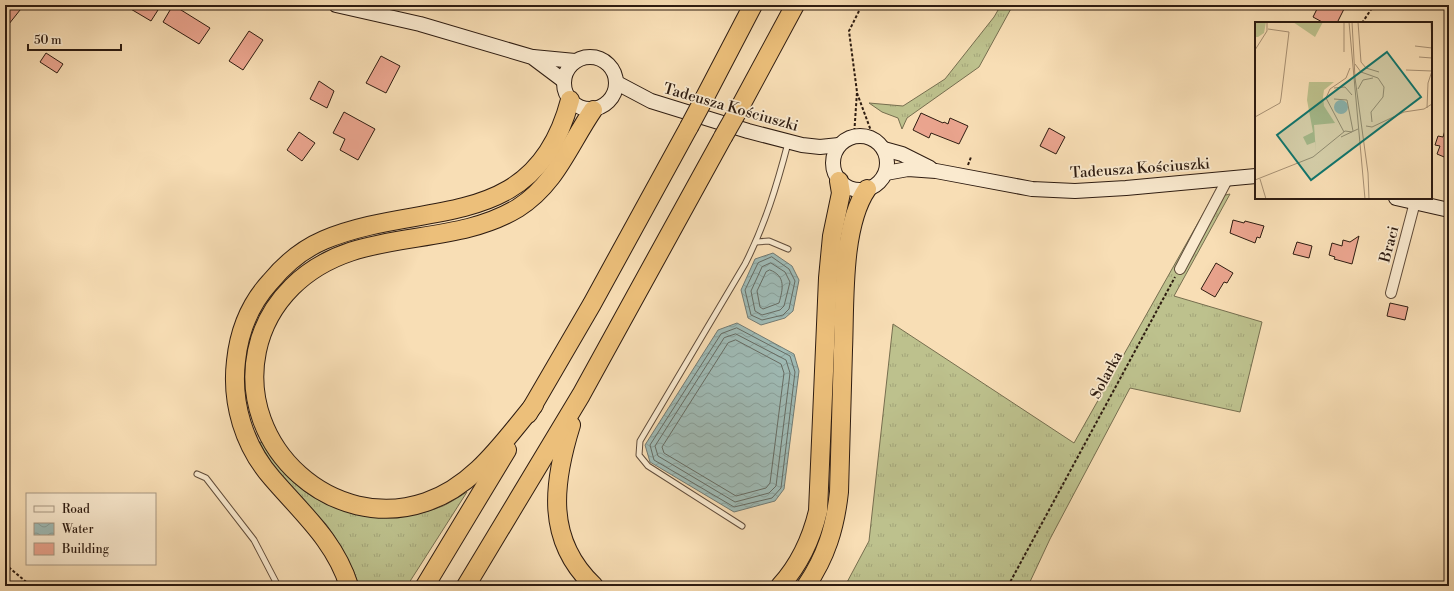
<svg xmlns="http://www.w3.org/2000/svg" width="1454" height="591" viewBox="0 0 1454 591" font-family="'Libre Bodoni',serif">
	<defs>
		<pattern id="grass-tufts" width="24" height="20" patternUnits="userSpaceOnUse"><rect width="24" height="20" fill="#bdc18d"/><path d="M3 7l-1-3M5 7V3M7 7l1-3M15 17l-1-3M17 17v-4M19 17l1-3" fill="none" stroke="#a3a579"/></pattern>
		<pattern id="water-waves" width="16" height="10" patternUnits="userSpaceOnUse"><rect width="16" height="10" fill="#9fbbb6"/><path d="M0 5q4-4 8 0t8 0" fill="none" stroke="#89a09b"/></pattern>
	</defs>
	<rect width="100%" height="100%" fill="#f8deb5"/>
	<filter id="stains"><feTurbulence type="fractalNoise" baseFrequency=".005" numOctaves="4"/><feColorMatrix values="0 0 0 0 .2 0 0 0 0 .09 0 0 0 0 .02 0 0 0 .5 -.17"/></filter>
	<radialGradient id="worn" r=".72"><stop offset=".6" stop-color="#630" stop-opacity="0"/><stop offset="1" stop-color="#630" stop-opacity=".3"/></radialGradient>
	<g fill="url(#grass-tufts)" stroke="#766e4f">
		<path d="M1001 5H1013L979 67 907 118 902 129 898 118 882 112 869 103 903 106 945 79 994 17Z"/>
		<path d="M1230 194 1174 296 1262 322 1240 412 1130 388 1050 539 1028 586H845L869 541 893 324 1074 443 1212 198Z"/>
		<path d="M259 442 264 443C272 456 279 470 291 480 331 518 392 526 443 506 451 502 459 497 467 492L407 586H359L354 572 335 537 326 524 276 471Z"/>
	</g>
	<g fill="url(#water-waves)" stroke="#727b74">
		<path d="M773 253 792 266 799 280 793 311 785 318 761 325 748 318 741 290 755 259Z"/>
		<path d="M737 323 794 354 799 371 784 489 775 501 734 512 650 462 645 445 718 330Z"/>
	</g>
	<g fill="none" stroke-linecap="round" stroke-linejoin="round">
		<g stroke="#666c64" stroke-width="1">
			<path d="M772 257 789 269 795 281 789 309 783 315 762 320 751 315 745 290 758 263Z"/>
			<path d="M771 263 785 272 790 282 784 306 780 310 762 315 755 311 751 291 762 267Z"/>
			<path d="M770 270C786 276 783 289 779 303L763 309 760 307 757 291 766 272Z"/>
			<path d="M737 328 790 356 795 372 781 488 772 498 734 507 654 460 650 445 721 334Z"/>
			<path d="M736 334 786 360 790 373 776 486 769 493 735 502 658 456 655 446 724 338Z"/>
			<path d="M736 340 781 364 784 373 770 483 766 488 736 496 664 453 662 447 728 343Z"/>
		</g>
	</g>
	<g fill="#eba58f" stroke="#2e1c11">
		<path d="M5 5H24L5 29Z"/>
		<path d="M124 5H150L158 10 151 21Z"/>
		<path d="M173 5 210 28 199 44 163 22Z"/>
		<path d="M1319 5H1346L1337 23H1324L1313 17Z"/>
		<path d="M249 31 263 40 243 70 229 61Z"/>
		<path d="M46 53 63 64 57 73 40 62Z"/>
		<path d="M381 56 400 66 386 93 366 83Z"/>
		<path d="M319 81 334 91 327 108 310 99Z"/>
		<path d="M344 112 375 129 358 160 340 150 345 139 333 133Z"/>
		<path d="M921 113 943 123 944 122 948 124 950 118 968 126 959 144 931 133 929 138 913 130Z"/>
		<path d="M1447 124H1449V159L1437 154 1440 146 1435 145 1438 136 1443 137Z"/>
		<path d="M1049 128 1065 137 1056 154 1040 146Z"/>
		<path d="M299 132 315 143 302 161 287 150Z"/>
		<path d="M1233 220 1244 223 1245 221 1264 226 1260 238 1257 237 1255 243 1230 233Z"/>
		<path d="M1359 236 1352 264 1334 259 1335 257 1329 255 1332 243 1342 246 1343 240 1350 242Z"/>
		<path d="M1297 242 1312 246 1309 258 1293 254Z"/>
		<path d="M1216 263 1233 273 1227 283 1224 282 1215 297 1201 289Z"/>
		<path d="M1390 303 1408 307 1405 320 1387 316Z"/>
	</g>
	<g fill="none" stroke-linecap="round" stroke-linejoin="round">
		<g stroke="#604c3a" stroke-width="7">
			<g id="lane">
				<path d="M756 242 769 241 788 249"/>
				<path d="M197 474 206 478 254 540 278 586"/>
				<path d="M742 526 648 466 639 455 640 441 745 264C765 225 777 185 788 143"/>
			</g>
		</g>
		<g stroke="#604c3a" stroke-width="12">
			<g id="street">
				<path d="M1180 269 1228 178"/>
				<path d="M1391 293 1415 202"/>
			</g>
		</g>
		<g stroke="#2e1c11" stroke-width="16">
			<g id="secondary">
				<path d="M336 5 420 24 532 57 564 81"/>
				<circle cx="590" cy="83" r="26"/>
				<path d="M533 57 575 61"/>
				<path d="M617 83 651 101 748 131 802 145 820 147 839 145"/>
				<circle cx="860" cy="163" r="27"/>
				<path d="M884 149 902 154 930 168"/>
				<path d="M886 173 908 169 936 171 1032 189 1075 191 1126 188 1256 176"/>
				<path d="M1396 198 1449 210"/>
			</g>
		</g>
		<g stroke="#2e1c11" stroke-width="20">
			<g id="highway">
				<path d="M705 97 753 5"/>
				<path d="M740 107 795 5"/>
				<path d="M534 405C503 442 474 486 426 502 333 534 237 447 257 351 262 327 275 304 292 287 355 224 447 251 518 208 556 184 569 145 593 110"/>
				<path d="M528 414 592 304 689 127"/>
				<path d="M571 425C553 483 545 540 594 586"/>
				<path d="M349 586C335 541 302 513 272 478 244 446 231 403 236 361 239 332 250 304 270 282 284 265 303 249 324 240 422 199 535 235 570 100"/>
				<path d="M425 586 507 450"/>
				<path d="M466 586 581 395 723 137"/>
				<path d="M780 586C800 564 811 540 818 511L828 278 832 236 841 193 839 181"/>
				<path d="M806 586C826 557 835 528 839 492 840 445 842 397 843 350 845 304 841 227 867 189"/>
			</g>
		</g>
		<g stroke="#2e1c11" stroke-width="2" stroke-dasharray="3 2" stroke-linecap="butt">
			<path d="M1362 23 1374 5"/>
			<path d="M857 93 874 139"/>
			<path d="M854 136 857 92 849 31 862 5"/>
			<path d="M968 165 971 157"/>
			<path d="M5 564 31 586"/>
			<path d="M1008 586 1175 277"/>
		</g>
		<use href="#lane" stroke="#faeacf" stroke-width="5"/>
		<use href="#street" stroke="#faeacf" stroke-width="10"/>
		<use href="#secondary" stroke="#faeacf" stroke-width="14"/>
		<use href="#highway" stroke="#ecbf7a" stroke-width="18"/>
		<g stroke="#2e1c11" stroke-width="20" stroke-linecap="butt">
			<g id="highway-bridge">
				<path d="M689 127 705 97"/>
				<path d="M723 137 740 107"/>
			</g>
		</g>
		<use href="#highway-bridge" stroke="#ecbf7a" stroke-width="18"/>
	</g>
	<g text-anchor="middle" stroke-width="3.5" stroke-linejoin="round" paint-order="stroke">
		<g font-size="15" fill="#2e1c11" stroke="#faeacf">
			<text transform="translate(731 107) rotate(16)" y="5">Tadeusza Kościuszki</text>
			<text transform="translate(1140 168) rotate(-4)" y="5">Tadeusza Kościuszki</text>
			<text transform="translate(1389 244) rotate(-75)" y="5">Braci</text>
			<text transform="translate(1106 375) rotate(-62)" y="5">Solarka</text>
		</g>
	</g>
	<g transform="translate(1255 22)">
		<rect width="177" height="177" fill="#f8deb5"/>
		<path d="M54 60H79L69 68 68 75 69 84 80 101 59 103 61 131 60 120 52 123 48 115 58 110 52 78Z" fill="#bdc18d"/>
		<path d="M0 0H11L9 11 3 15H0Z" fill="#bdc18d"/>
		<path d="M38 0H68L60 15Z" fill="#bdc18d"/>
		<path d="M79 85a7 7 0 1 1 14 0a7 7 0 1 1-14 0Z" fill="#9fbbb6"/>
		<path fill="none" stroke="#a79073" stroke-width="1" d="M94 0 110 177M97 0 100 56 113 151 114 177M103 0 106 40 111 46 124 50M176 0 177 21M160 24 177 26M0 28 12 9V0M89 30V0M164 35 177 36M100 42 106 50 123 56 129 65 128 75 116 90 117 100M151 48 177 49 173 61 172 86M79 66 90 65 97 73M103 67 108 58 118 56M79 77 92 78 98 109M0 95 25 81 26 76 34 10 13 7M111 104 117 105 149 90 169 87 177 82M89 110 71 76 75 67 91 56 95 46M86 115 103 107M5 157 11 177M0 158 58 135 90 109 97 110"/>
		<path fill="#0f766e" fill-opacity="0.15" stroke="#0f766e" stroke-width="2" d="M132 30 166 75 56 158 22 113Z"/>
		<rect width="177" height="177" fill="none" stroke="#2e1c11" stroke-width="2"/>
	</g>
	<rect width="1454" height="591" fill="none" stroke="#f8deb5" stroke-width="20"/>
	<rect x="6" y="6" width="1442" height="579" fill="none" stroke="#2e1c11" stroke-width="2"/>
	<rect x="10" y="10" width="1434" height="571" fill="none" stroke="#2e1c11"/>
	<rect x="26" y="493" width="130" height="72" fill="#faeacf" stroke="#a89883"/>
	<rect x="34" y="506" width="20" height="6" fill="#faeacf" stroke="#a89883"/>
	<text x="62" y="513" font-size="12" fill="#2e1c11">Road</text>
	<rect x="34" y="523" width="20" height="12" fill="url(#water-waves)" stroke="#a89883"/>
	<text x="62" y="533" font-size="12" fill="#2e1c11">Water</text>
	<rect x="34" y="543" width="20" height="12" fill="#eba58f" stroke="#a89883"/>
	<text x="62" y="553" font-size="12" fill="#2e1c11">Building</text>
	<path d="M28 44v6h93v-6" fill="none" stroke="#2e1c11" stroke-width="2"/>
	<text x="34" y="44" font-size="12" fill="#2e1c11" stroke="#faeacf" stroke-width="3" paint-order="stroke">50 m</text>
	<rect width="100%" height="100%" filter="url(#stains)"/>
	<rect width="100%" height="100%" fill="url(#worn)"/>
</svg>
